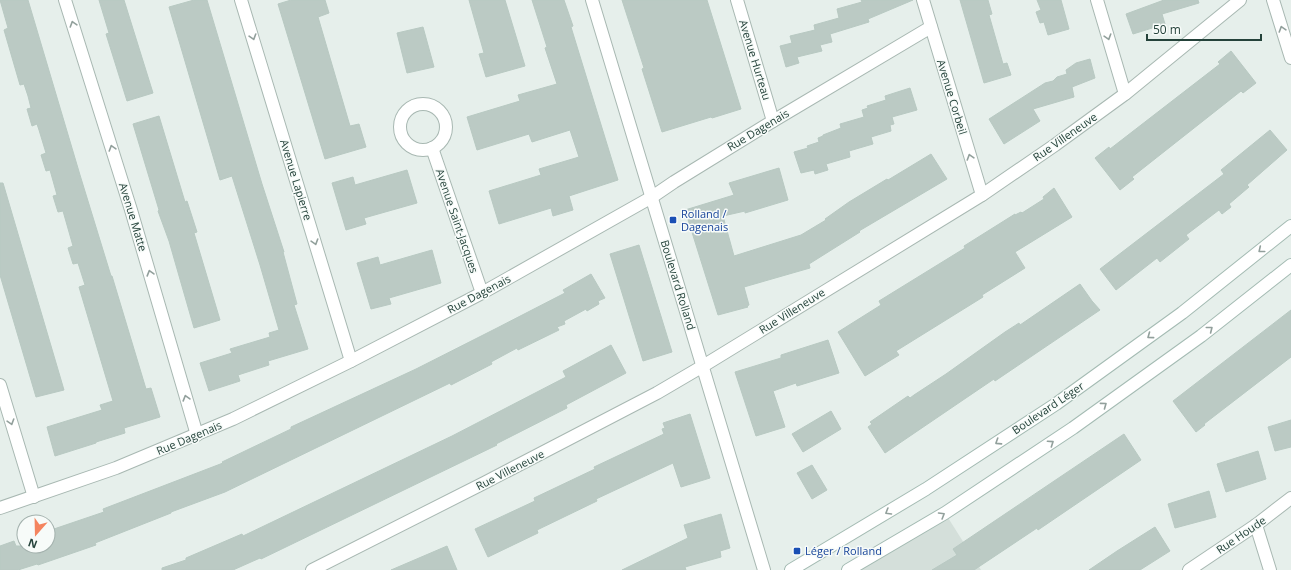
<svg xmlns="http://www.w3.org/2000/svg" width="1291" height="570" viewBox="0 0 1291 570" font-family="'Open Sans',sans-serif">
	<rect width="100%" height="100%" fill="#e6efeb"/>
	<path fill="#d4dfda" d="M945 513 981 570H848Z"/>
	<g fill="#bbcac4" stroke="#b8c9c2">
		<path d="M0 0H28L80 175 111 276H112L146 389 151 388 160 417 124 428 125 433 96 442V443L55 456 47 427 102 410 100 405 113 401 79 287 85 285 78 263 73 264 68 248 73 246 63 211 58 212 53 196 57 195 50 170 46 171 41 155 46 153 39 130 37 124 32 126 27 109 31 108 28 96 24 84 20 85 4 30 8 28Z"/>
		<path d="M99 0H124L153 93 127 101 106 34 109 33Z"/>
		<path d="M194 0H207L262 184 284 252H283L297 304 294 305 308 349 268 361 269 365 238 375 240 381 209 391 200 363 232 353 230 349 270 337 269 333 279 330 260 265 232 176 220 180 169 7Z"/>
		<path d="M291 0H325L329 13 318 17 350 126 359 124 366 147 325 159 278 4Z"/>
		<path d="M469 0H505L525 66 486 77 479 54 484 53Z"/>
		<path d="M532 0H564L573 26 571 27 618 180 569 196 573 210 553 216 551 208 499 224 489 191 541 175 539 169 579 157 570 130 532 142 529 134 477 150 467 117 520 101 518 95 557 84 545 48 547 47Z"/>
		<path d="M622 0H707L741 109 712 118 711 117 662 132 642 69 644 68Z"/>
		<path d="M861 0H913L868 19 869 22 830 34 832 42 820 45 822 51 797 57 799 63 786 67 780 46 792 43 790 36 815 30 814 25 839 18 837 9 862 2Z"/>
		<path d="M960 0H988L992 14 989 15 1003 64 1007 63 1011 75 984 83Z"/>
		<path d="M1037 0H1061L1069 29 1048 35 1044 22 1040 23 1036 12 1041 10Z"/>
		<path d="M1164 0H1198L1199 3 1162 14 1165 24 1133 34 1126 14Z"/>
		<path d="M423 27 434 67 407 73 397 33Z"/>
		<path d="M1231 51 1256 83 1243 93 1241 91 1132 177 1134 179 1120 190 1095 158 1109 147 1110 149 1220 64 1218 62Z"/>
		<path d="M1090 59 1095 78 1072 87 1074 97 1033 109 1040 121 1004 144 989 119 1045 83 1053 81 1057 77 1067 74 1066 70 1076 63Z"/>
		<path d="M910 88 917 110 892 117 894 124 890 125 891 131 871 137 873 144 849 151 850 157 826 164 828 170 815 174 814 170 801 173 794 152 808 148 807 146 819 142 818 138 823 136V135L841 128 840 124 864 117 862 110 868 108 867 106 886 100 885 96Z"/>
		<path d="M159 116 185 202 187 201 197 232 194 233 220 320 194 328 169 241 158 211 159 210 133 124Z"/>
		<path d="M1270 130 1287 150 1247 185 1249 187 1229 204 1231 207 1222 214 1219 210 1186 235 1189 239 1160 262 1157 258 1116 290 1100 269 1224 174 1221 170Z"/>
		<path d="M931 154 947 179 859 231 860 232 809 264 810 268 744 287 749 305 747 306 748 307 718 315 685 210 734 195 729 183 779 168 788 200 745 213V211L723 216 734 256 801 235 826 220 825 219 849 202 887 179 888 180Z"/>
		<path d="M407 170 417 203 364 218 366 224 346 230 332 183 353 177 355 185Z"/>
		<path d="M0 183H3L64 390 36 397 0 275Z"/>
		<path d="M1054 188 1072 217 1015 252 1025 268 982 295 983 297 896 351 899 355 865 376 838 332 881 305 879 301 965 248 964 246 1015 214V215L1021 212 1022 213 1044 199 1043 197Z"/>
		<path d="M639 245 672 352 643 361 610 254Z"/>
		<path d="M432 250 441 283 389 298 391 304 371 309 357 263 378 257 380 265Z"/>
		<path d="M591 274 605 298 598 301 599 304 587 311 586 309 564 321 565 324 557 327 559 330 518 350 517 348 491 362 492 364 451 385 450 383 225 492 171 512V513L95 543 96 545 38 565 37 564 18 570H0V546L14 541 16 546H48V531L104 512 103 509 223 463 222 462 291 429V427L416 369 497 328 565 293 563 290Z"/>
		<path d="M1080 284 1092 301 1100 310 995 381 994 379 963 400 885 453 868 427 872 424 870 422 908 396 910 398 914 395 946 374 1005 332 1019 323 1020 325Z"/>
		<path d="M1291 310V357L1204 424 1205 425 1196 432 1173 401Z"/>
		<path d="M828 340 839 373 797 386 796 383 773 391 785 427 756 436 735 372 781 358V355Z"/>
		<path d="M611 345 626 373 566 405 567 408 496 444 497 445 261 559 260 558 233 570H162V568L186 560V558L242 534 243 536 452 436 566 377 563 371Z"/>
		<path d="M831 411 841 429 803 452 792 434Z"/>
		<path d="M690 414 710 478 681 487 673 463 596 499 597 501 537 530 538 533 488 557 475 529 535 501 534 498 595 469 594 467 664 434 662 429 665 428 663 423Z"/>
		<path d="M1291 420V447L1275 451 1268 427Z"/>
		<path d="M1124 434 1141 460 1038 530 1037 528 974 570H932L957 555 953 549Z"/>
		<path d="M1258 451 1266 479 1226 492 1217 464Z"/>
		<path d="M812 465 827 490 812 499 797 473Z"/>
		<path d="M1209 491 1216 517 1175 528 1168 504Z"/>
		<path d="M721 514 730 548 720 551 721 557 685 567 686 570H622L688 538 684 525Z"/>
		<path d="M1155 527 1170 551 1140 570H1089L1117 551Z"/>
		<path d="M447 546 457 570H391Z"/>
	</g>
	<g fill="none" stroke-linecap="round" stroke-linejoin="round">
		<g stroke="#a8b8b2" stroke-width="14">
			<g id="street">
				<path d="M65 0 131 210 197 435"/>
				<path d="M241 0 351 361"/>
				<path d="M592 0 764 570"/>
				<path d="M737 0 773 121"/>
				<path d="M923 0 982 195"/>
				<path d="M1097 0 1125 94"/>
				<path d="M1273 0 1291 58"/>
				<circle cx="423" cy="127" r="23"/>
				<path d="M432 148 482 293"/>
				<path d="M0 385 34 497"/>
				<path d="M0 508 116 468 233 419 351 361 482 293 652 197 674 182 773 121 931 27"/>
				<path d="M1256 525 1270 570"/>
				<path d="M312 570 484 483 657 393 703 366 982 195 1055 145 1125 94 1240 0"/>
				<path d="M1189 570 1256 525 1291 498"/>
			</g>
		</g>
		<g stroke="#a4bbb3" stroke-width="14">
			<g id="secondary">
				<path d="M791 570 926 489 1056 404 1182 313 1291 226"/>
				<path d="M848 570 945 513 1073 428 1201 336 1291 265"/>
			</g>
		</g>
		<use href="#street" stroke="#fff" stroke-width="12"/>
		<use href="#secondary" stroke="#fff" stroke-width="12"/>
	</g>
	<defs><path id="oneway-chevron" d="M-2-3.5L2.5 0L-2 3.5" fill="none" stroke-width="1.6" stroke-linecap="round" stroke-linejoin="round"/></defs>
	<g stroke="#92a09c">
		<use href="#oneway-chevron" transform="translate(73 24) rotate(-107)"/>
		<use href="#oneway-chevron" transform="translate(1282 29) rotate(-107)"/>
		<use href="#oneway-chevron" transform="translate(253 37) rotate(73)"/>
		<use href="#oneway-chevron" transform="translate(1108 37) rotate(73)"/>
		<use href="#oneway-chevron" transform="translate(112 148) rotate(-107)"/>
		<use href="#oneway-chevron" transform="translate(970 157) rotate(-107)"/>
		<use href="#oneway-chevron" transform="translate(315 242) rotate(73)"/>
		<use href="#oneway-chevron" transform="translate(1261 250) rotate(141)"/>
		<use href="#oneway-chevron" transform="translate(150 273) rotate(-106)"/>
		<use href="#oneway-chevron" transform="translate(1210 329) rotate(-38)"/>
		<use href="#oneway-chevron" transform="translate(1150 336) rotate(144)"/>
		<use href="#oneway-chevron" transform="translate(186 398) rotate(-106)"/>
		<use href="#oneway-chevron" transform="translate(1104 405) rotate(-36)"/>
		<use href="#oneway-chevron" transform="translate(11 422) rotate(73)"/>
		<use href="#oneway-chevron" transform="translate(998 442) rotate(147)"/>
		<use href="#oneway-chevron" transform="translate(1051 443) rotate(-34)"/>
		<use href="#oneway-chevron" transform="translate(888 512) rotate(149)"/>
		<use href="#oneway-chevron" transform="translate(942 515) rotate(-31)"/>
	</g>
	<g fill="#1a4fb4" stroke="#f7fbf9" stroke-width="1.5">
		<rect x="669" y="216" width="8" height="8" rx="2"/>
		<rect x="793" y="547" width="8" height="8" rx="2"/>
	</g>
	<g text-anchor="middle" stroke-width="3" stroke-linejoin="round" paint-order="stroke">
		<g font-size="11" fill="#24423a" stroke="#f7fbf9">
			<text transform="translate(755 60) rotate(73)" y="4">Avenue Hurteau</text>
			<text transform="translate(952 97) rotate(73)" y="4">Avenue Corbeil</text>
			<text transform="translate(758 130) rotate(-31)" y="4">Rue Dagenais</text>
			<text transform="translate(1065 137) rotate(-35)" y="4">Rue Villeneuve</text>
			<text transform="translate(296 180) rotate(73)" y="4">Avenue Lapierre</text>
			<text transform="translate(133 217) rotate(73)" y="4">Avenue Matte</text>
			<text transform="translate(457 221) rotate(71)" y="4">Avenue Saint-Jacques</text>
			<text transform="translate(678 285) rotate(73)" y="4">Boulevard Rolland</text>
			<text transform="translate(479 294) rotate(-28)" y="4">Rue Dagenais</text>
			<text transform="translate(792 311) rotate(-32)" y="4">Rue Villeneuve</text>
			<text transform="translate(1048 408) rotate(-34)" y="4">Boulevard Léger</text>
			<text transform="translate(189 438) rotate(-23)" y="4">Rue Dagenais</text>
			<text transform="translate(510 470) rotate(-27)" y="4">Rue Villeneuve</text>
			<text transform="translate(1241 535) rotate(-34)" y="4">Rue Houde</text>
		</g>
		<g font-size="11" fill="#164399" stroke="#f7fbf9" text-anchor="start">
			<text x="681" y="218">Rolland /<tspan x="681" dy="13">Dagenais</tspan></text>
			<text x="805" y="555">Léger / Rolland</text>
		</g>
	</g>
	<g transform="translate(36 534) rotate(200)"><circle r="19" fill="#f7fbf9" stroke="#a3b1ad"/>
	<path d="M0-3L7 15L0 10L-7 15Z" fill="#f4845f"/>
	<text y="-6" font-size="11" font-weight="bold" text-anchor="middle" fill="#24423a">N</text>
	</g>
	<path d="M1147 34v6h114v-6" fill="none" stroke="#24423a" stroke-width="2"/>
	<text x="1153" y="34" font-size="12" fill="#24423a" stroke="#f7fbf9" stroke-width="3" paint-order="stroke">50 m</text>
</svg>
